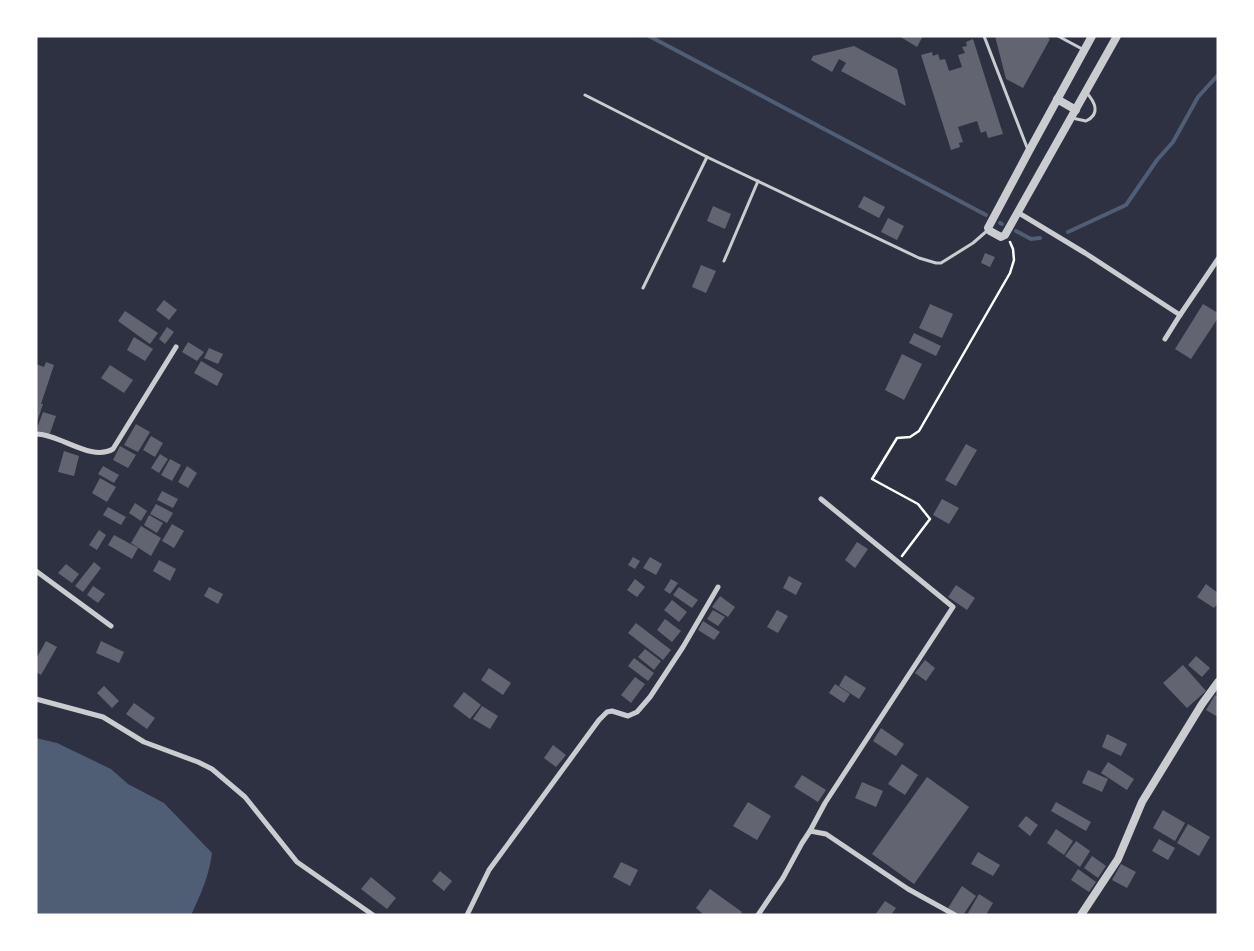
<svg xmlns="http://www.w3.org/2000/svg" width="1254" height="951" viewBox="0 0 1254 951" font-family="Lato,sans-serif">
	<rect width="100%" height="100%" fill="#2d3142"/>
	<path fill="#4f5d75" d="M36 738 57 743 111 769 128 784 164 803 212 853C209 876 201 894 191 915H36Z"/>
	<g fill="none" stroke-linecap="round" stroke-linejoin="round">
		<g stroke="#4f5d75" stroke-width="4">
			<path d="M649 36 986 215"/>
			<path d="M1000 223 1002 224"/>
			<path d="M1016 231 1031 239 1040 238"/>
			<path d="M1068 232 1126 205 1157 160 1173 142 1198 97 1218 75"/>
		</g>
	</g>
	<g fill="#626471">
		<path d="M899 36H923L917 47Z"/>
		<path d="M995 36H1045L1050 39 1023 88 1006 79Z"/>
		<path d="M973 39 1003 134 988 138 986 131 981 133 977 121 958 127 963 142 959 143 960 147 951 150 921 55 932 52 933 56 938 54 940 60 945 59 949 71 962 67 958 55 965 53 962 47 967 46 966 42Z"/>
		<path d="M854 46 897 69 906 106 841 71 846 63 839 59 832 72 811 60 813 56Z"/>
		<path d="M864 196 885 207 879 218 858 207Z"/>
		<path d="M713 206 731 214 725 229 707 221Z"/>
		<path d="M888 218 904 226 897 240 881 232Z"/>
		<path d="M985 253 995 257 990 267 981 263Z"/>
		<path d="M701 265 716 271 706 293 692 287Z"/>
		<path d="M164 300 177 310 169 320 156 310Z"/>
		<path d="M930 304 953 314 942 338 919 328Z"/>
		<path d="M1203 304 1218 313V318L1191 359 1175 349Z"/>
		<path d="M125 311 158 333 150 344 118 321Z"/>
		<path d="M167 327 174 332 165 344 159 339Z"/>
		<path d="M914 333 941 346 936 356 909 343Z"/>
		<path d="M134 337 153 349 145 361 127 350Z"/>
		<path d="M188 342 204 352 197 361 182 352Z"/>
		<path d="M209 348 223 354 218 364 204 358Z"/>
		<path d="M902 354 922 364 904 400 885 390Z"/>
		<path d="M201 361 223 374 217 386 194 373Z"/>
		<path d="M46 362 54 365 41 404H43L37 422 36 364 44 367Z"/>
		<path d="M110 365 133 380 124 393 101 378Z"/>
		<path d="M43 412 56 416 49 436 36 431Z"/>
		<path d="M136 424 150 432 138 452 124 445Z"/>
		<path d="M151 436 163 443 155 457 143 450Z"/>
		<path d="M966 444 977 450 956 486 945 480Z"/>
		<path d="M120 446 136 455 128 468 113 460Z"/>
		<path d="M64 451 79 456 74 476 58 472Z"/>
		<path d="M160 454 168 459 159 473 151 468Z"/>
		<path d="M170 459 181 465 172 481 161 475Z"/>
		<path d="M103 466 119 475 114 483 98 474Z"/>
		<path d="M187 466 197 473 188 488 178 482Z"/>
		<path d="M100 478 116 487 107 502 92 493Z"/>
		<path d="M162 491 178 499 173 508 157 500Z"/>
		<path d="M942 499 959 508 949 524 933 515Z"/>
		<path d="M135 503 147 511 141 521 129 513Z"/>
		<path d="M156 504 173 513 167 523 150 514Z"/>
		<path d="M108 507 126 517 121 525 103 515Z"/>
		<path d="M149 515 163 523 157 533 144 525Z"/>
		<path d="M172 524 184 531 174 548 162 541Z"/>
		<path d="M141 526 161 538 151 556 131 543Z"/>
		<path d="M99 530 106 535 97 550 89 545Z"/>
		<path d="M114 535 138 548 132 559 108 545Z"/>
		<path d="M857 542 868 549 855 568 845 560Z"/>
		<path d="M633 557 640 561 635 569 628 565Z"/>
		<path d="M650 557 662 564 656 575 643 568Z"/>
		<path d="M159 560 176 569 170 581 153 571Z"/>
		<path d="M94 562 101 568 83 592 75 586Z"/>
		<path d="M66 564 79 574 72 583 58 573Z"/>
		<path d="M789 576 802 583 796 595 783 588Z"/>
		<path d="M635 579 645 587 637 597 627 590Z"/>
		<path d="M671 579 678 583 670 594 664 590Z"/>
		<path d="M1206 584 1218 593V603L1214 608 1197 597Z"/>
		<path d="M956 585 975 598 967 610 948 597Z"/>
		<path d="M93 586 105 594 98 603 87 595Z"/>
		<path d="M209 587 223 594 218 604 204 596Z"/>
		<path d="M679 587 698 600 692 608 673 595Z"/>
		<path d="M720 596 735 607 728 617 712 607Z"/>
		<path d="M672 600 687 612 679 622 664 610Z"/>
		<path d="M713 610 725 617 718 626 707 619Z"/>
		<path d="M777 610 788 616 778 633 767 627Z"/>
		<path d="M665 619 681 631 672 642 657 630Z"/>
		<path d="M703 621 720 632 714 640 698 630Z"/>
		<path d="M636 623 671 650 663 660 628 633Z"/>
		<path d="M46 641 57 647 41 675 36 672V659Z"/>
		<path d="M101 641 124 652 119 663 96 653Z"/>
		<path d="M645 649 661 661 654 670 638 657Z"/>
		<path d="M1196 656 1210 668 1202 677 1188 665Z"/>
		<path d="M634 658 654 673 648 681 628 666Z"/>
		<path d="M925 660 935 668 926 681 915 673Z"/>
		<path d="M1183 665 1206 691 1187 708 1163 683Z"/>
		<path d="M489 668 511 683 503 695 481 680Z"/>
		<path d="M845 675 866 688 859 699 839 686Z"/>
		<path d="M635 677 645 684 631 703 621 695Z"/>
		<path d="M835 684 850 694 844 703 829 693Z"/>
		<path d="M104 686 119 701 112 708 97 693Z"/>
		<path d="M464 692 481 705 470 719 453 706Z"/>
		<path d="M1215 695 1218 697V717L1206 710Z"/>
		<path d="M134 703 155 718 147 729 126 714Z"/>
		<path d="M482 706 498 716 490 729 473 719Z"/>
		<path d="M881 728 904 744 896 756 873 741Z"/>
		<path d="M1107 734 1127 744 1121 756 1102 747Z"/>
		<path d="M553 745 566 755 556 767 544 758Z"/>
		<path d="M1108 762 1134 779 1127 790 1101 773Z"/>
		<path d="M902 764 918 775 905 795 888 784Z"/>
		<path d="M1088 770 1108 779 1102 792 1082 783Z"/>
		<path d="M802 775 826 790 818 802 794 787Z"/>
		<path d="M927 777 969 807 914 884 872 854Z"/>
		<path d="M862 782 883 791 876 807 855 798Z"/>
		<path d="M748 802 771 816 757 840 733 826Z"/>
		<path d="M1056 802 1091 822 1086 831 1051 811Z"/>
		<path d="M1163 810 1185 823 1175 841 1153 828Z"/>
		<path d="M1026 816 1038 825 1030 836 1018 826Z"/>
		<path d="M1188 824 1210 837 1199 856 1177 843Z"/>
		<path d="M1056 829 1073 841 1064 855 1047 843Z"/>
		<path d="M1159 839 1175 848 1168 860 1152 851Z"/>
		<path d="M1076 841 1090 851 1080 867 1065 856Z"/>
		<path d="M978 852 1000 865 993 876 971 864Z"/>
		<path d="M1092 856 1106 866 1098 878 1084 868Z"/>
		<path d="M621 862 638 870 630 886 613 877Z"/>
		<path d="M1121 864 1136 872 1127 888 1112 880Z"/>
		<path d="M1078 869 1096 882 1089 892 1071 880Z"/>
		<path d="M440 871 452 881 444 891 432 881Z"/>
		<path d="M371 877 396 898 387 909 361 889Z"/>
		<path d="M962 886 976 896 963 915H958L948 908Z"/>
		<path d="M710 889 742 912 740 915H704L696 908Z"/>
		<path d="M979 894 993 903 986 915H971L968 913Z"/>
		<path d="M885 901 896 908 891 915H875Z"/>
	</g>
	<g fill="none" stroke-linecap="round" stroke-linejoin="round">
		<path stroke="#fff" stroke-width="2.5" d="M902 556 930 519 918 504 872 479 897 438 910 437 919 431 1010 273 1014 260 1013 249 1010 242"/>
		<g stroke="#caccd0" stroke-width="3">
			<path d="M984 36 1028 150"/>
			<path d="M1058 36 1084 50"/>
			<path d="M585 95 707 157 919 258 936 263H941L973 243 988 230"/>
			<path d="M1072 118 1086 121C1101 114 1095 102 1086 92"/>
			<path d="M724 261 758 181"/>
			<path d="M643 288 707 157"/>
		</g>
		<g stroke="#caccd0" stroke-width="5">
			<path d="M1017 212 1085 253 1180 315 1218 259"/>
			<path d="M1165 339 1180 315"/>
			<path d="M36 434C60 434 91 462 113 449L176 347"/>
			<path d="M36 571 111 626"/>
			<path d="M36 699 103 717 144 742 198 762 212 769 245 797 297 862 373 915"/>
			<path d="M810 831 825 803 953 607 821 499"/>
			<path d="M467 915 489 870 599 720 607 712 612 711 628 716 637 712 650 697 683 647 718 587"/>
			<path d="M758 915 783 878 802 843 810 831 826 834 908 889 955 915"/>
		</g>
		<g stroke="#caccd0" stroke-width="8">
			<path d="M1092 36 1029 151 988 228 990 231 1001 237 1005 235 1117 36"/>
			<path d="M1057 99 1076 110"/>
			<path d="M1081 915 1118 859 1142 802 1202 704 1218 682"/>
		</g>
	</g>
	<rect width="1254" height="951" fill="none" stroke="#ffffff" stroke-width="75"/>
</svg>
